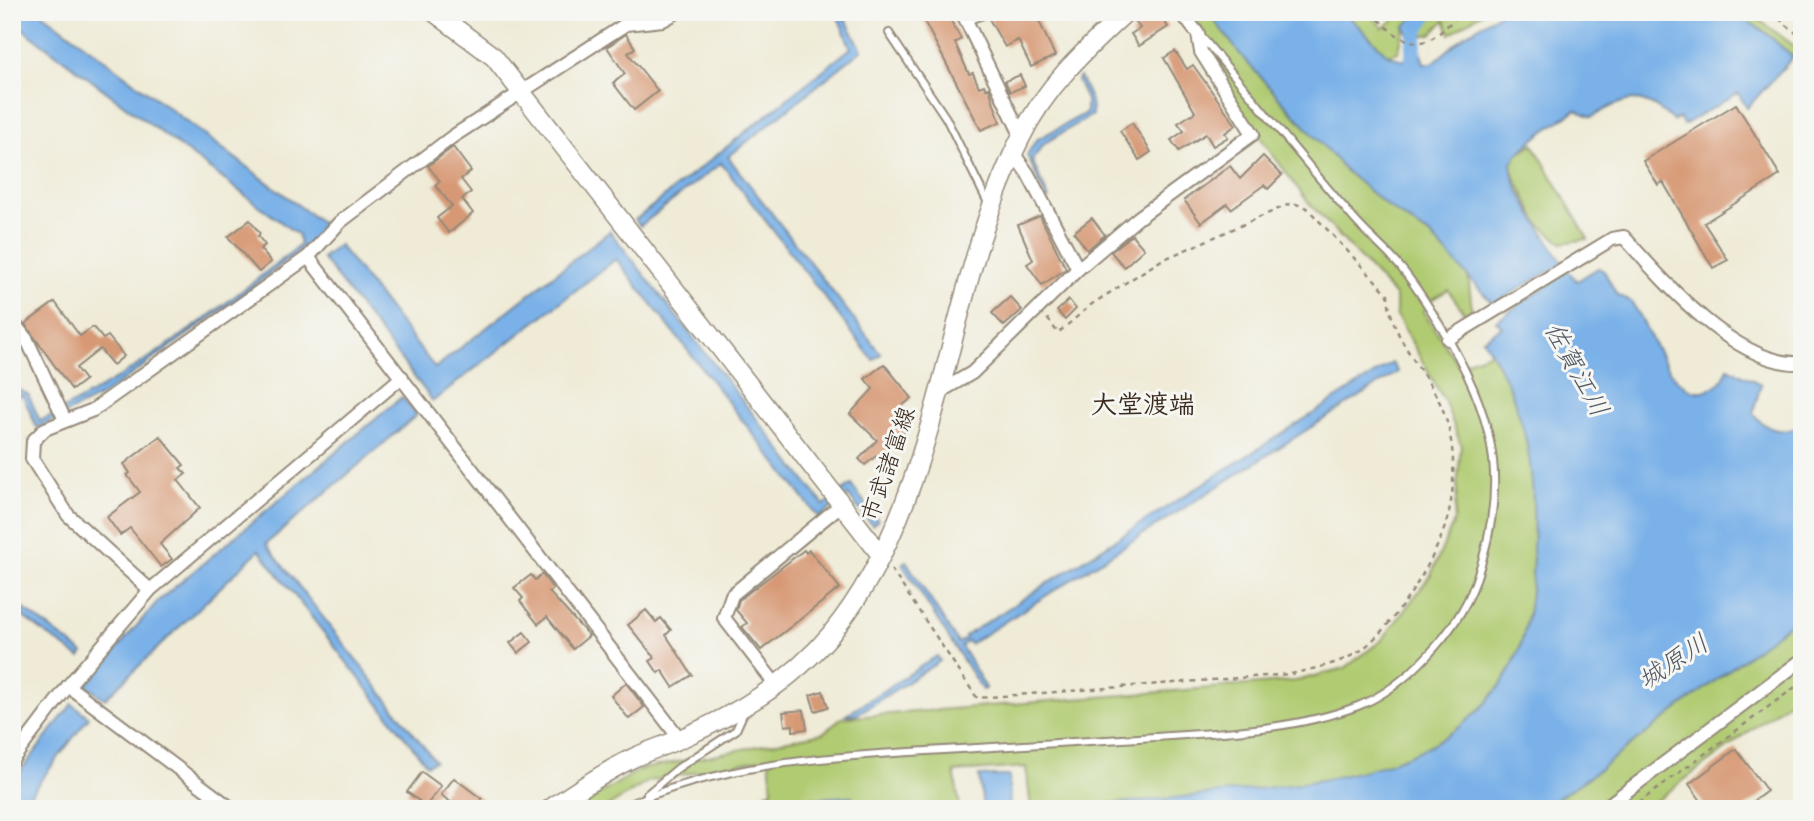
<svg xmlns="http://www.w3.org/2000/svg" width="1814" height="821" viewBox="0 0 1814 821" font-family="'Playpen Sans','Klee One',sans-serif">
	<rect width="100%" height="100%" fill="#f6f6f2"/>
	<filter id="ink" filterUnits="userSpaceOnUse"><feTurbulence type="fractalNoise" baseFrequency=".0143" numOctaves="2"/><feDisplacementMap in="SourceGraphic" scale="14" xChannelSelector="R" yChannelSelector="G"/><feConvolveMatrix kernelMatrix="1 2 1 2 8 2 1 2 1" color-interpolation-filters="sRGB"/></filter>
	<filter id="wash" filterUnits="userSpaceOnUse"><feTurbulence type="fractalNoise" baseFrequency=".00686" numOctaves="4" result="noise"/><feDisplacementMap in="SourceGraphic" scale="28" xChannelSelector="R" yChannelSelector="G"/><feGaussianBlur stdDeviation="1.57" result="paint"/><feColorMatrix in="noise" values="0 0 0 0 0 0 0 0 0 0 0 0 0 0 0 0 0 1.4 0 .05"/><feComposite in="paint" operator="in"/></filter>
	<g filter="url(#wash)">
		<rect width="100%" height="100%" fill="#efebd7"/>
		<g fill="#b0cb71" stroke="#767a48" stroke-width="2">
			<path d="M1190 12H1208L1293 114 1387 206 1431 236 1468 274 1472 310 1465 314 1448 290 1431 300 1423 311 1458 365 1491 352 1483 339 1543 413 1533 652 1470 732 1346 780 1117 805 1031 809 1026 767 954 772 960 808 956 809H856L852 796 746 802 772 790 769 758 649 781 604 809H573L642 769 823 733 841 718 1296 681 1345 668 1382 640 1431 575 1454 521 1461 445 1445 402 1396 314V297L1308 202 1259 136 1204 51 1205 33Z"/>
			<path d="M1344 12H1368L1383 28 1404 12H1419L1405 26 1398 52 1388 55Z"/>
			<path d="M1438 12H1483L1450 34 1445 20 1431 34 1421 36 1428 20Z"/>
			<path d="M1734 12H1748L1800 50 1793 57 1766 33Z"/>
			<path d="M1533 144 1588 239 1562 243 1538 223 1510 167 1515 155Z"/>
			<path d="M1802 614V692L1645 809H1541L1589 777Z"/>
		</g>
		<g fill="#79b1e8" stroke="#5a6e83" stroke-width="2">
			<path d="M12 12H41L323 224 312 240 239 298 103 395 37 428 24 398 21 395 12 401V395L19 390 28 394 40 421C134 375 218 311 300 245L298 235 12 21Z"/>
			<path d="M836 12H842L862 50 728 157 881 354 873 360 721 163 640 226 635 220 851 48Z"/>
			<path d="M1208 12H1344L1388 55 1405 61 1408 54H1421L1424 63H1433L1465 35 1502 12H1734L1766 33 1793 57 1747 108 1738 93 1684 125 1679 118 1673 121C1643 91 1625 97 1592 117L1576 110C1562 119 1515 149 1512 164 1507 182 1552 245 1563 263L1493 304 1431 236 1387 206 1347 172 1244 59Z"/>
			<path d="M1419 12H1438L1428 20 1421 36 1408 35 1405 26Z"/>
			<path d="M1080 77 1091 101 1092 115 1045 143 1032 160 1049 199H1046L1027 155 1036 140 1086 113V100L1077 80Z"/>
			<path d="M610 231 824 505 851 485 878 520 872 525 848 495 819 518 616 259 433 401 322 258 339 245 435 368Z"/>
			<path d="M1598 268 1604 271 1617 295C1622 297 1627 298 1631 302 1648 322 1671 403 1707 390 1718 387 1724 379 1728 368L1761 384 1753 413C1765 430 1783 436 1802 425V614L1589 777 1541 809H1031C1095 806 1157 800 1221 793 1318 782 1436 773 1499 687 1528 648 1532 598 1533 551 1536 469 1528 409 1483 339L1502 327 1496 321 1568 271 1577 281Z"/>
			<path d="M1392 363 1398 372 970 644 968 641 961 646 986 688 982 690 902 564 906 561 958 643 966 638 965 636Z"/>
			<path d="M402 397 417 415 266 544 435 761 427 765 259 550 105 699 86 685 158 601Z"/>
			<path d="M12 600 83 653 80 658 12 609Z"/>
			<path d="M937 656 940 661 856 715H846Z"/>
			<path d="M72 704 89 717 19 809H12V782Z"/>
			<path d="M979 776H1009L1010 809H956L983 808Z"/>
			<path d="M852 796 856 809H715L746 802Z"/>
		</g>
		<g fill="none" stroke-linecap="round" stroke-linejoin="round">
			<path stroke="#79b1e8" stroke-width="16" d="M1411 74C1415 53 1410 26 1429 12"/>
		</g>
		<g id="blocks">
			<g fill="#d79975">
				<path d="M930 12H946L961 39 955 43 969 74 973 73 979 87 984 85 986 89 989 88 1000 122 981 130 922 17Z"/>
				<path d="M1002 12H1058L1039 21 1055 56 1031 67 1018 40 1005 47 989 19Z"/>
				<path d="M1144 12H1158L1168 27 1139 46 1131 34 1140 28 1134 20Z"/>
				<path d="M626 34 635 48 628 53 658 91 634 110 613 83 625 74 607 47Z"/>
				<path d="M1175 51 1187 69 1193 65 1236 125 1225 133 1228 137 1213 146 1206 134 1179 151 1171 140 1184 131 1178 123 1195 112 1164 58Z"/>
				<path d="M1020 75 1025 86 1010 92 1005 81Z"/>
				<path d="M1736 104 1780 175 1704 223 1728 260 1713 268 1663 182 1658 185 1643 161Z"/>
				<path d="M1132 123 1151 152 1139 160 1120 131Z"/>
				<path d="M453 147 471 171 461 179 471 192 462 199 473 213 449 233 437 218 452 206 435 185 440 181 428 166Z"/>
				<path d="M1263 156 1282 175 1268 189 1264 185 1231 209 1227 204 1201 223 1184 200 1230 166 1240 179Z"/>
				<path d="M1040 216 1066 269 1042 285 1027 264 1033 260 1018 225Z"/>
				<path d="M1092 218 1105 235 1087 250 1074 232Z"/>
				<path d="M250 220 260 234 258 236 265 245 260 249 271 262 259 272 228 237Z"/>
				<path d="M1132 235 1144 249 1124 267 1111 252Z"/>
				<path d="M1010 297 1022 310 1004 326 992 313Z"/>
				<path d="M1069 300 1076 309 1065 320 1057 311Z"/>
				<path d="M55 302 80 336 93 327 103 339 108 336 124 356 113 365 100 349 76 368 85 380 72 390 25 324Z"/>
				<path d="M884 364 912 398 897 410 911 427 887 447 890 449 880 460 876 456 865 465 859 459 877 440 850 414 873 389 865 379Z"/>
				<path d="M160 436 184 465 180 468 186 474 178 480 200 508 160 544 172 559 161 567 130 528 120 535 107 517 140 492 127 475 130 473 124 464Z"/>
				<path d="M804 550 806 553 809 550 840 588 761 650 742 627 747 623 736 610 739 600Z"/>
				<path d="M542 574 553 589 549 592 589 636 573 649 547 617 538 624 520 601 523 598 514 588 531 575 535 580Z"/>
				<path d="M646 610 656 622 661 618 671 630 666 635 692 675 673 687 662 670 658 673 650 661 655 658 628 625Z"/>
				<path d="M524 632 532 642 518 653 510 643Z"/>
				<path d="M626 683 644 707 629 719 611 696Z"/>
				<path d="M823 691 828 707 815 711 810 695Z"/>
				<path d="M804 710 807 729 793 731V725L785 726 783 712Z"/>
				<path d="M1736 749 1767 791 1743 809H1707L1689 784Z"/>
				<path d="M422 772 441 786 426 806 407 792Z"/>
				<path d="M454 778 482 799 475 809H460L441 795Z"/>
			</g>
		</g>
	</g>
	<g filter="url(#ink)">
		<use href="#blocks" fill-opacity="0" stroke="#958a7a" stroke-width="2"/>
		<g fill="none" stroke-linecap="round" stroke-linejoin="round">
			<g stroke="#958a7a" stroke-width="10">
				<g id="lane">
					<path d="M889 33 946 118 988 203"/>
					<path d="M647 794 678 768 736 730 744 712"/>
					<path d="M618 809C717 764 820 757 927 751 1003 746 1079 741 1155 737 1222 732 1295 730 1358 706 1405 688 1458 630 1475 583 1508 489 1498 426 1450 342 1435 317 1421 292 1402 269 1386 249 1364 233 1348 212 1298 154 1250 94 1201 36"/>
				</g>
			</g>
			<g stroke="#958a7a" stroke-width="16">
				<g id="street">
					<path d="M962 12 1021 135"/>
					<path d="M965 18 983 12"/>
					<path d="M1014 154 1028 174 1078 269"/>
					<path d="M308 257 680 739"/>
					<path d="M12 321 27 340 65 420"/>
					<path d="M1448 339 1612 239 1624 237C1663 281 1737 367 1802 363"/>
					<path d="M939 392 972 373 1078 269 1138 218 1253 134 1201 52 1198 34 1181 12"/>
					<path d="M150 590 68 515 32 459 33 441 45 429 93 410 308 257 340 222 452 137 626 24 663 20 677 12"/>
					<path d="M776 685 724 618 732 595 842 504"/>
					<path d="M68 686 232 809"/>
					<path d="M12 760 68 686 150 590 402 377"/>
					<path d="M1603 809 1802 660"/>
				</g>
			</g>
			<g stroke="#958a7a" stroke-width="21">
				<g id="secondary">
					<path d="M434 12 494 57 881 555"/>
					<path d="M550 809C576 791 603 773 631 759 647 751 664 746 680 739 737 714 791 682 831 634 945 495 942 294 1021 137 1045 87 1086 49 1126 12"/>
				</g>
			</g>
			<g stroke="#958a7a" stroke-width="2.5" stroke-dasharray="5 5" stroke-linecap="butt">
				<path d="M1372 12C1386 28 1411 53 1434 37 1444 31 1452 19 1464 12"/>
				<path d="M1771 12 1802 38"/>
				<path d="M891 569 977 698 1291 674C1315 668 1346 663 1365 647 1396 622 1435 561 1446 523 1457 488 1456 437 1440 403 1422 366 1390 338 1388 294L1306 207 1292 203 1160 261 1092 304 1058 333 1047 318"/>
				<path d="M1630 809 1802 682"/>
			</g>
			<use href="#lane" stroke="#fff" stroke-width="6"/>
			<use href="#street" stroke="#fff" stroke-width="12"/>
			<use href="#secondary" stroke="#fff" stroke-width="18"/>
		</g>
	</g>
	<g text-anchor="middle" stroke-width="6" stroke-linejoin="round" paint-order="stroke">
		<g font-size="24" fill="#3b2a1e" stroke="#f6f6f2">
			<text transform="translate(888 464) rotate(-71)" y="8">市武諸富線</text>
		</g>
		<g font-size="26" font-style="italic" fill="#515965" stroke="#f6f6f2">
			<text transform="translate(1577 369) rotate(61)" y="9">佐賀江川</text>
			<text transform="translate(1673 661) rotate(-33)" y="9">城原川</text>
		</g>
		<g font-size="26" font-weight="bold" fill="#3b2a1e" stroke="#f6f6f2">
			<text x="1143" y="413">大堂渡端</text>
		</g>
	</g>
	<rect width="1814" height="821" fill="none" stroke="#f6f6f2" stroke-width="42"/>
</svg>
